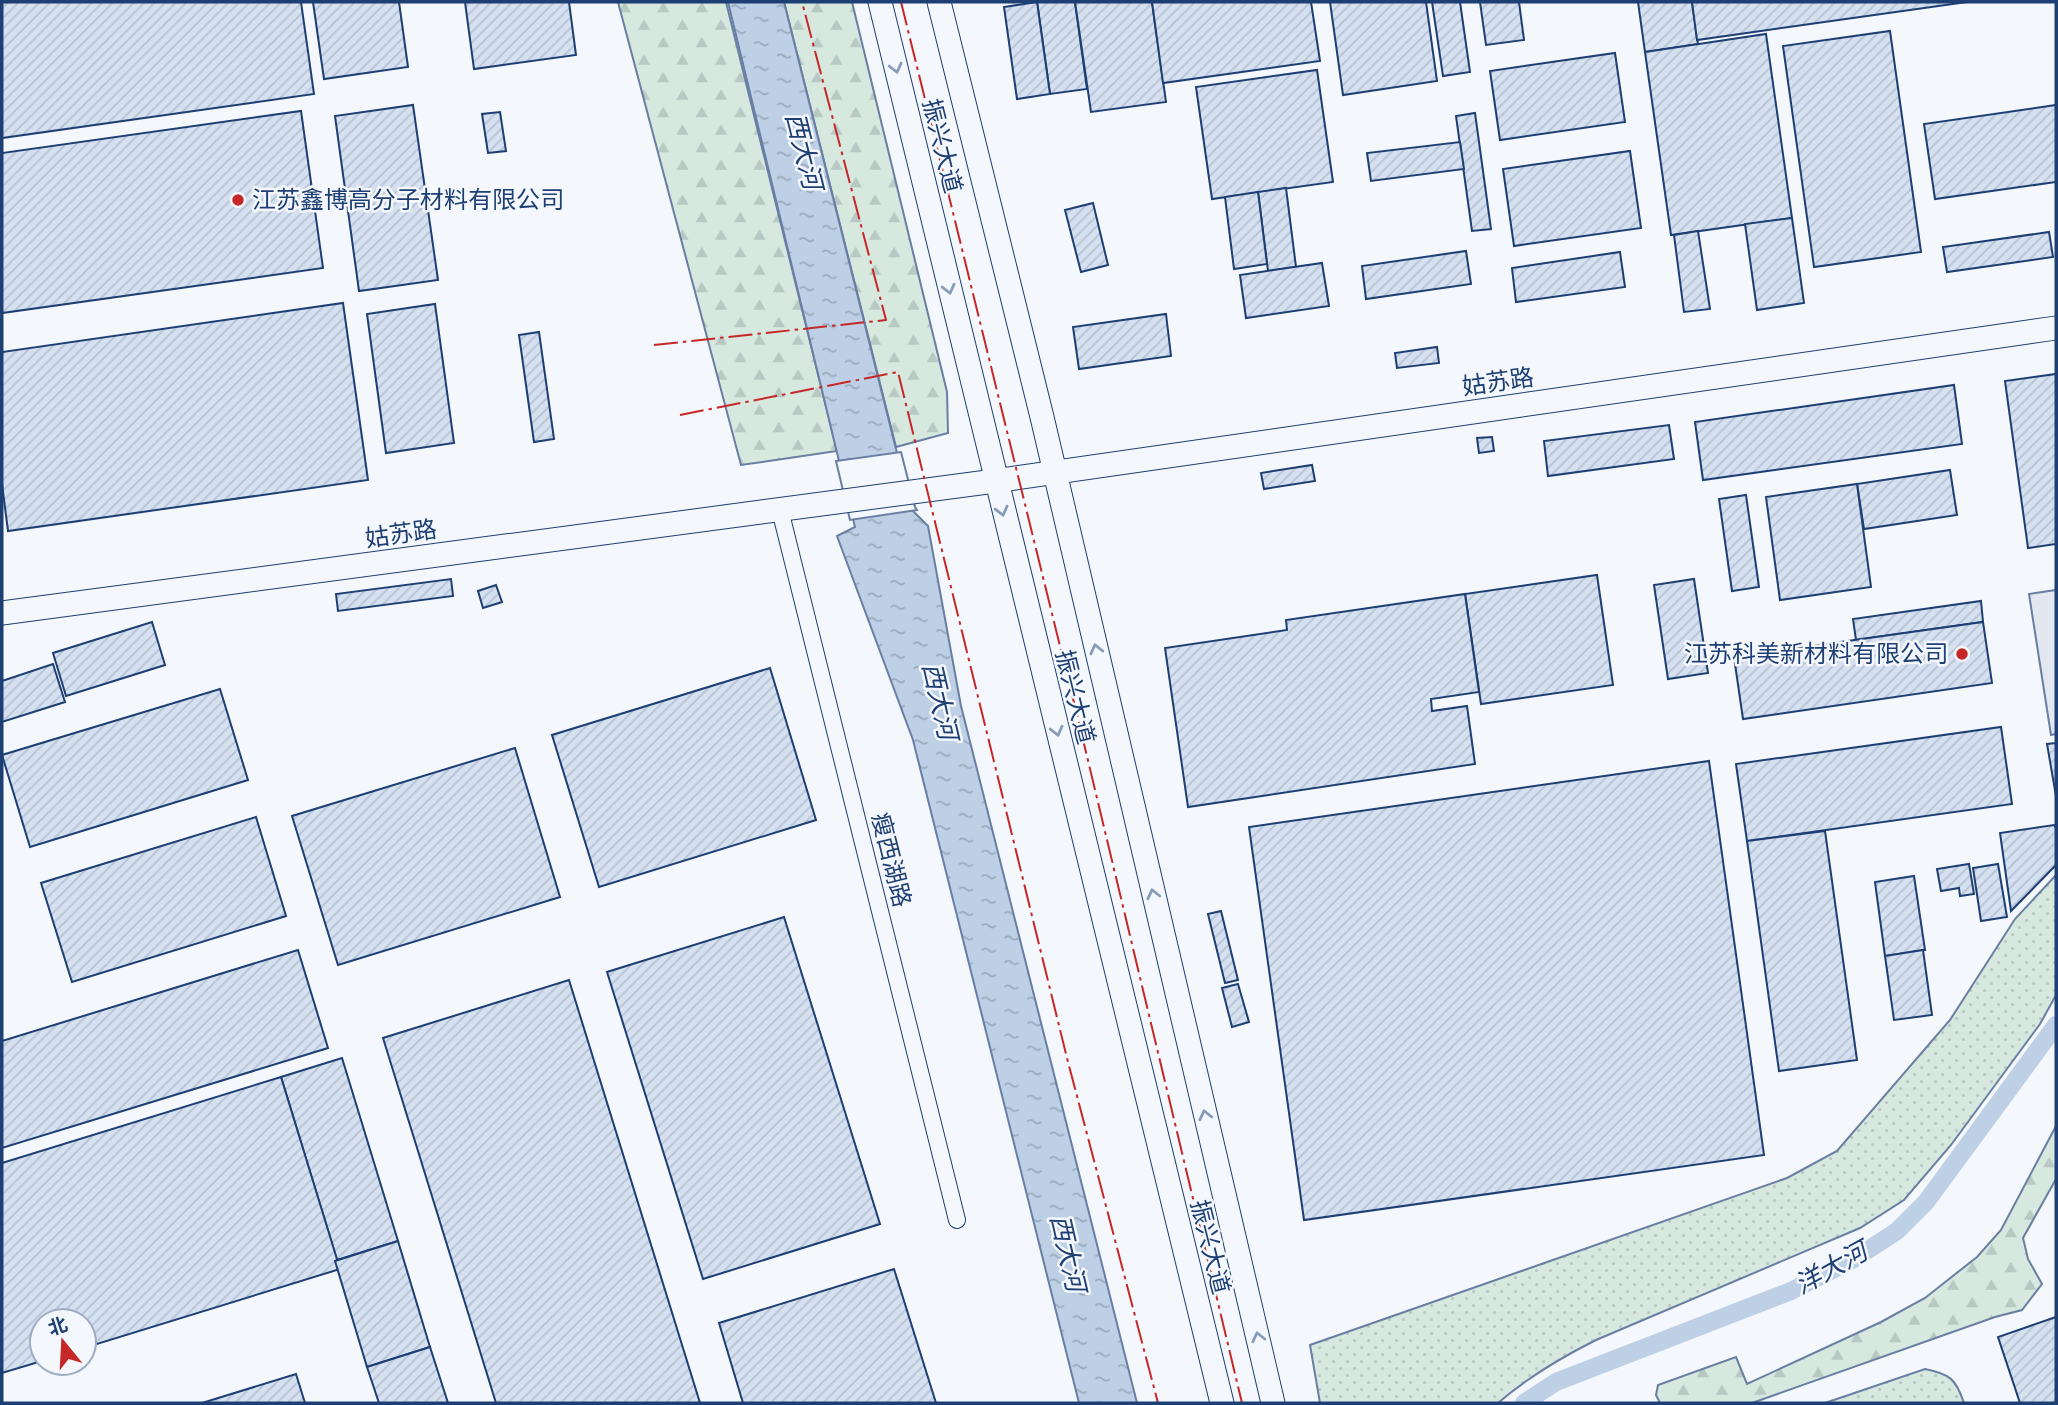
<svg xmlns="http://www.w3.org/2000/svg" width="2058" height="1405" viewBox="0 0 2058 1405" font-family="'PT Sans Narrow','Noto Sans SC',sans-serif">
	<defs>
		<pattern id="green-dots" width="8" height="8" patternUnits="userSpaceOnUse" patternTransform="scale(1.75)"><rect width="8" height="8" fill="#d7e8df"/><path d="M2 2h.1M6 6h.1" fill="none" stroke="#b8c8c3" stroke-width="1.8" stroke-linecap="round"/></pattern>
		<pattern id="forest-firs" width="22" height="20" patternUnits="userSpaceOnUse" patternTransform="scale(1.75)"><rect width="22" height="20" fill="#d7e8df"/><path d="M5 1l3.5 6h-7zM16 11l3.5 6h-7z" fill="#b8c8c3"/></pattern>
		<pattern id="water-ripples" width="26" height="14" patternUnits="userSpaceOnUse" patternTransform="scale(1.75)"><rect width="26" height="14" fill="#bed0e5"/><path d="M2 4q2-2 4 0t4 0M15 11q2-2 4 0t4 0" fill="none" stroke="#9aaabe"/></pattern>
		<pattern id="building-hatch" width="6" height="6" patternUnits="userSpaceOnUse" patternTransform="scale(1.75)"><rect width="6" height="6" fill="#d5e0f0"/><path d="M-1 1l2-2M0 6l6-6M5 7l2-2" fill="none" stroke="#b6c1d1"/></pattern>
	</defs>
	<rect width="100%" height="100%" fill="#f4f7fb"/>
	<g fill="url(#green-dots)" stroke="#687fa3" stroke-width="2">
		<path d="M2056 875V995L2040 1024 1951 1145 1904 1200 1860 1228 1596 1340C1560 1358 1528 1377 1498 1403H1320L1310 1345 1787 1178 1837 1151 1950 1020 2015 919Z"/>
		<path d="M1925 1369C1950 1374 1956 1379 1964 1403H1825Z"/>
	</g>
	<g fill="url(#forest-firs)" stroke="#687fa3" stroke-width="2">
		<path d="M618 2H726L837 451 741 465Z"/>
		<path d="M784 2H852L947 392 948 433 896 447Z"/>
		<path d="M2056 1126V1179L2023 1238 2028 1259 2042 1284 2022 1310 1995 1317 1752 1403H1660L1656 1395 1658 1385 1736 1357 1747 1384 1881 1322 1925 1298 1977 1257 2001 1230Z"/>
	</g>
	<path fill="#e3e8f0" stroke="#687fa3" stroke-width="2" d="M2056 590V734L2051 735 2029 594Z"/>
	<path fill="url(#water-ripples)" stroke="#687fa3" stroke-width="2" d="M728 2H784L911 509 928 526 961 706 1137 1403H1079L913 740 837 536 855 527Z"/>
	<path fill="#f4f7fb" stroke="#687fa3" stroke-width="2" d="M901 452 915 507 917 510 850 520 836 461Z"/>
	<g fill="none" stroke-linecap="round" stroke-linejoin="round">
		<path stroke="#bed0e5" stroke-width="18" d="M1524 1403 1556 1382 1791 1291 1854 1259 1897 1231 1926 1202 2056 1025"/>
	</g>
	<g fill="url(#building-hatch)" stroke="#1d3f73" stroke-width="2">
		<path d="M2 2H301L314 94 2 138Z"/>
		<path d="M313 2H399L408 67 324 79Z"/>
		<path d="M465 2H569L576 55 474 69Z"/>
		<path d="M1037 2H1075L1087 89 1050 94Z"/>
		<path d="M1037 2 1050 94 1017 99 1004 7Z"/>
		<path d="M1075 2H1152L1166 102 1091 112Z"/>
		<path d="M1152 2H1311L1320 61 1163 83Z"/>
		<path d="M1330 2H1426L1437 81 1343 95Z"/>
		<path d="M1432 2H1460L1470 72 1443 76Z"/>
		<path d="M1480 2H1519L1524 40 1486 45Z"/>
		<path d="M1638 2H1692L1698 44 1645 52Z"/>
		<path d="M1692 2H1967L1697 40Z"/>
		<path d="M1890 31 1921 252 1814 267 1783 46Z"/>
		<path d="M1766 34 1792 218 1671 235 1645 52Z"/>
		<path d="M1615 53 1625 122 1500 140 1490 71Z"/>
		<path d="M1317 70 1333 182 1212 199 1196 87Z"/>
		<path d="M413 105 438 280 359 291 335 116Z"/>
		<path d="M2056 105V182L1935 199 1924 124Z"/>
		<path d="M301 111 323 268 2 313V153Z"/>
		<path d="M500 112 506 151 488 153 482 114Z"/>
		<path d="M1475 113 1491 229 1472 231 1456 116Z"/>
		<path d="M1460 142 1464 169 1371 181 1367 153Z"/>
		<path d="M1630 151 1641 228 1514 246 1503 169Z"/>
		<path d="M1286 188 1296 267 1268 271 1258 192Z"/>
		<path d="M1258 192 1267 264 1234 269 1225 197Z"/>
		<path d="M1093 203 1108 265 1081 272 1065 210Z"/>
		<path d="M1792 218 1804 303 1757 310 1745 224Z"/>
		<path d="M1698 231 1710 309 1684 312 1674 235Z"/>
		<path d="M2049 232 2053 257 1947 272 1943 247Z"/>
		<path d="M1466 251 1471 284 1366 299 1362 266Z"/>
		<path d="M1620 252 1625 287 1516 302 1512 268Z"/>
		<path d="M1322 263 1329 306 1246 318 1240 275Z"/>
		<path d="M343 303 368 480 8 531 2 484V352Z"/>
		<path d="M435 304 454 443 386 453 367 314Z"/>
		<path d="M1166 314 1171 356 1079 369 1073 327Z"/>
		<path d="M539 332 554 439 534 442 519 335Z"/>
		<path d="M1437 347 1439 363 1397 368 1395 353Z"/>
		<path d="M2056 374V544L2028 548 2005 381Z"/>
		<path d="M1954 385 1962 444 1703 480 1695 422Z"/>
		<path d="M1669 425 1674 459 1548 476 1544 441Z"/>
		<path d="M1492 437 1494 451 1479 453 1477 438Z"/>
		<path d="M1312 465 1315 481 1264 489 1261 473Z"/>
		<path d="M1950 470 1957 515 1864 529 1857 484Z"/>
		<path d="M1857 484 1871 587 1780 600 1766 497Z"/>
		<path d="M1746 495 1759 587 1732 591 1719 499Z"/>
		<path d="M1597 575 1613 685 1481 704 1465 594Z"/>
		<path d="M451 579 453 596 338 611 336 594Z"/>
		<path d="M1694 579 1708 673 1668 679 1654 585Z"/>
		<path d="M496 585 502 602 483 608 478 591Z"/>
		<path d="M1465 594 1479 692 1431 699 1432 711 1467 706 1475 764 1188 807 1165 648 1287 630 1286 620Z"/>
		<path d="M1981 601 1983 622 1856 640 1853 619Z"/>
		<path d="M152 622 165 665 66 696 53 653Z"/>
		<path d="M1983 622 1992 683 1743 719 1734 657Z"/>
		<path d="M53 664 65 702 2 722V681Z"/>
		<path d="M770 668 816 820 599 887 552 735Z"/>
		<path d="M220 689 248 780 30 847 2 755Z"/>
		<path d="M2001 727 2012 804 1747 841 1736 764Z"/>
		<path d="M2056 743V796L2047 744Z"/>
		<path d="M515 748 560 897 338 965 292 816Z"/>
		<path d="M1709 761 1764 1155 1304 1220 1249 827Z"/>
		<path d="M256 817 286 916 72 982 41 883Z"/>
		<path d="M2054 825 2056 828V865L2011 911 2000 833Z"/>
		<path d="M1825 831 1857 1060 1779 1071 1747 841Z"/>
		<path d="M1969 864 1974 894 1960 896 1959 888 1941 891 1937 869Z"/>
		<path d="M1998 864 2007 917 1981 921 1973 868Z"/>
		<path d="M1914 876 1925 950 1885 956 1875 882Z"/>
		<path d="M1221 911 1238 980 1225 983 1208 914Z"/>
		<path d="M784 917 880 1224 703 1279 607 972Z"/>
		<path d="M298 950 328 1048 2 1148V1041Z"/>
		<path d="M1923 950 1932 1015 1894 1020 1885 956Z"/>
		<path d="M569 980 700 1403H496L383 1038Z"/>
		<path d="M1238 984 1249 1022 1232 1027 1222 988Z"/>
		<path d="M342 1058 398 1241 337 1260 281 1077Z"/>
		<path d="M281 1077 340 1269 84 1348V1321H42V1361L2 1373V1163Z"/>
		<path d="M398 1241 430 1347 367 1367 335 1261Z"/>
		<path d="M894 1269 936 1403H743L719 1323Z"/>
		<path d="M2056 1317V1403H2020L1998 1337Z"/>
		<path d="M430 1347 448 1403H379L367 1367Z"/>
		<path d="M296 1374 305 1403H202Z"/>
	</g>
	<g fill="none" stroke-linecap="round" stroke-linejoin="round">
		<g stroke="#1d3f73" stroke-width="18">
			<path id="street" d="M780 510 957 1220"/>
		</g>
		<g stroke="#1d3f73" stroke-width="25">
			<g id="secondary">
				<path d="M880 2 1222 1403"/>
				<path d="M939 2 1042 417 1273 1403"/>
				<path d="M2 613 995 481 2056 328"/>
			</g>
		</g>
		<use href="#street" stroke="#f4f7fb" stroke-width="16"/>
		<use href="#secondary" stroke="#f4f7fb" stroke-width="23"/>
		<g stroke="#c62828" stroke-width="2" stroke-dasharray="24 5 3.5 5" stroke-linecap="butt">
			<path d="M901 2 1079 723 1242 1403"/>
			<path d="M654 345 886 320 802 2"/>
			<path d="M680 415 898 372 1068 1062 1158 1403"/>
		</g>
	</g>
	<defs><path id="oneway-chevron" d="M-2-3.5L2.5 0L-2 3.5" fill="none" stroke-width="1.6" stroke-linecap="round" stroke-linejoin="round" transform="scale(1.75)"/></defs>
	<g stroke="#889bb7">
		<use href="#oneway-chevron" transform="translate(896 68) rotate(76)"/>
		<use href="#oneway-chevron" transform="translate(949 289) rotate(76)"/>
		<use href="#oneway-chevron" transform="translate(1002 511) rotate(76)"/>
		<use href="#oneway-chevron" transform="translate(1096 649) rotate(-103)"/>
		<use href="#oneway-chevron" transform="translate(1057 731) rotate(76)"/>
		<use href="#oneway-chevron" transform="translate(1153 894) rotate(-103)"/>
		<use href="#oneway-chevron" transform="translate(1205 1115) rotate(-103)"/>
		<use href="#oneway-chevron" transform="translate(1258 1337) rotate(-103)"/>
	</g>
	<g fill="#c62828" stroke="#f4f7fb" stroke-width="2.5">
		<circle cx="238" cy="200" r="7"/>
		<circle cx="1962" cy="654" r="7"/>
	</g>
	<g text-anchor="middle" stroke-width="5" stroke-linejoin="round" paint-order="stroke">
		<g font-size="24" fill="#1d3f73" stroke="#f4f7fb">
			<text transform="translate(942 146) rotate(76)" y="8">振兴大道</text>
			<text transform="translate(1498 382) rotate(-8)" y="8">姑苏路</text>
			<text transform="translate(401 534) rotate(-8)" y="8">姑苏路</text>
			<text transform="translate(1075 697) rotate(76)" y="8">振兴大道</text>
			<text transform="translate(891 860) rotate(76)" y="8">瘦西湖路</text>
			<text transform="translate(1210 1247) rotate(76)" y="8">振兴大道</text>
		</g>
		<g font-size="24" fill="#1d3f73" stroke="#f4f7fb" text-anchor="start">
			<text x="252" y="208">江苏鑫博高分子材料有限公司</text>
			<text x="1948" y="662" text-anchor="end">江苏科美新材料有限公司</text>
		</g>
		<g font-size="26" font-style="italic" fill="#1d3f73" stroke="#f4f7fb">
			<text transform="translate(804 151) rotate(76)" y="9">西大河</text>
			<text transform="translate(940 701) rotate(77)" y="9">西大河</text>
			<text transform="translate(1068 1253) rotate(77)" y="9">西大河</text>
			<text transform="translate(1831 1268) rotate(-29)" y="9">洋大河</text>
		</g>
	</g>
	<rect width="2058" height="1405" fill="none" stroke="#1d3f73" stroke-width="7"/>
	<g transform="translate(63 1342) rotate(342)"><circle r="33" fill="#f4f7fb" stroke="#9eadc5" stroke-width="2"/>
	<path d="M0-5L12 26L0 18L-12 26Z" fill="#c62828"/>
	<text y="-10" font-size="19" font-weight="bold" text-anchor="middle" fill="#1d3f73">北</text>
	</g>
</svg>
